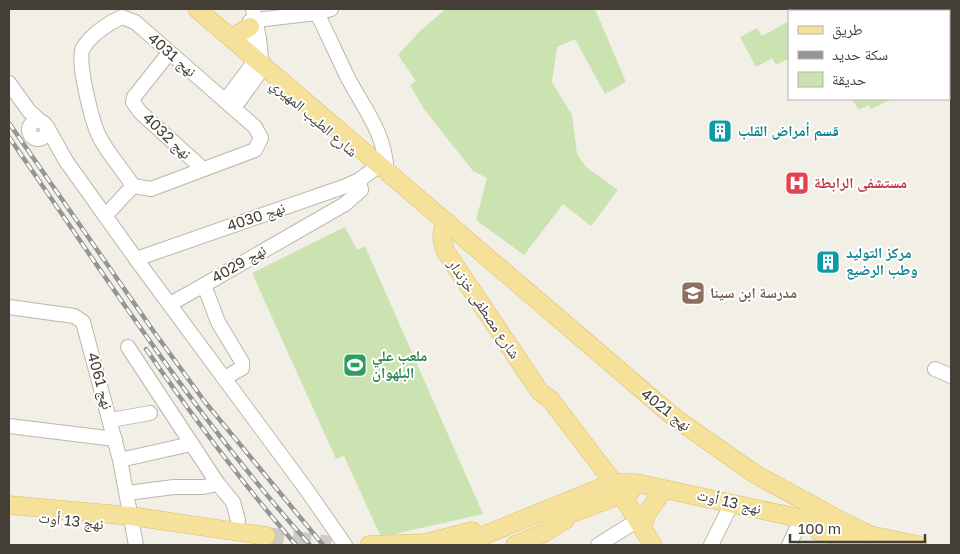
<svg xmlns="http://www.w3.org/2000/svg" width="960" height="554" viewBox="0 0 960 554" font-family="'Golos Text','Noto Naskh Arabic',sans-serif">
	<rect width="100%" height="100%" fill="#f2efe6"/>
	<g fill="#cae3b1">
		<path d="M446 9H595L626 82 605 94 575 39 557 47 552 82 572 115 577 154 586 167 618 190 591 226 563 204 524 255 476 220 487 178 473 171 424 109 410 85 416 81 398 55 419 32Z"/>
		<path d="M789 21V58L776 65 772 58 756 67 740 37 757 28 762 36Z"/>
		<path d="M852 99H892L871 109 868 105 859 110Z"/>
		<path d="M345 227 357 250 365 246 483 514 381 537 344 456 336 459 252 273Z"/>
	</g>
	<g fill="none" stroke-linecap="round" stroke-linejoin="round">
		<path stroke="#cfccc3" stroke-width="18" stroke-dasharray="18 9" stroke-linecap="butt" d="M266 536 331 545"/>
		<g stroke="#bcb7a9" stroke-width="16">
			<g id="minor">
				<path d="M317 13C328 35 338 58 349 80 367 113 384 132 387 172"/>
				<path d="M122 17 135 22 255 127 261 138 255 150 151 189 133 186C123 170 109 155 100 138 93 125 76 61 83 48 91 35 108 23 122 17Z"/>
				<path d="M256 20 317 13 331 9"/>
				<path d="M169 53 134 97 133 102 140 112 203 169"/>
				<path d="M9 83 29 111 40 121"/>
				<path d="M225 101 252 65 250 21"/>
				<path d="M234 108 262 69 259 38 253 9"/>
				<circle cx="38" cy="130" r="9"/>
				<path d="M47 127 66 161 136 259 306 489 345 545"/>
				<path d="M105 216 133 186"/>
				<path d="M136 259 346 186 359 180 373 170"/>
				<path d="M170 304 204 285"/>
				<path d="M9 307 74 316 83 322 120 460 136 545"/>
				<path d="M128 347 218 484 233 502 238 520"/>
				<path d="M935 369 951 376"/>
				<path d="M225 378 242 368V362L218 322 204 285 345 204 361 190 359 180"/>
				<path d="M111 420 150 413"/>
				<path d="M9 426 115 439"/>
				<path d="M120 460 191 444"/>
				<path d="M127 493 174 487H203L218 484"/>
				<path d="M598 545 630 525"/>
				<path d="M711 545 728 511"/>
				<path d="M789 545 798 526"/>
			</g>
		</g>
		<g stroke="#dabf6b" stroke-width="19">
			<g id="major">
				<path d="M197 9 675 418 755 474 845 523 870 535 918 545"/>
				<path d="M231 38 250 27"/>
				<path d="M447 222C440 232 441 240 446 252L540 392 550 399 614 483 653 545"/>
				<path d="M9 505 131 516 266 536"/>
				<path d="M551 521 631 491"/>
				<path d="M642 527 647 513 660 495"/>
				<path d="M818 531 856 541"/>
				<path d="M369 545 425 543 472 531"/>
				<path d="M460 545 605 486 614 483H636L836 526"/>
				<path d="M515 545 544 533 565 520"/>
			</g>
		</g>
		<use href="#minor" stroke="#fff" stroke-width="14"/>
		<use href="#major" stroke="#f6e19a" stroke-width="18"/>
		<g stroke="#959595" stroke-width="4.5">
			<g id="rail">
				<path d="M9 123 152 329 205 402 323 545"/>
				<path d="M9 137C105 276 197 419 310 545"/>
				<path d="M146 349C193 417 242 483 296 545"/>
			</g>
		</g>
		<use href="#rail" stroke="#fff" stroke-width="2.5" stroke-dasharray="8" stroke-linecap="butt"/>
	</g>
	<defs>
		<g id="building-square" transform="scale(1.25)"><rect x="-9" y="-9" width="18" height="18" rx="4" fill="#0f9aa8" stroke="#fff"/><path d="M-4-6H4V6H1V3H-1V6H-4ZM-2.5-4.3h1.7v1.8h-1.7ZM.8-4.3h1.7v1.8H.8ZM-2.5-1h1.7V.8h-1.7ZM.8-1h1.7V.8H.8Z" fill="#fff"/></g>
		<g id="hospital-square" transform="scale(1.25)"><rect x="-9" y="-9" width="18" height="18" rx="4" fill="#e0444e" stroke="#fff"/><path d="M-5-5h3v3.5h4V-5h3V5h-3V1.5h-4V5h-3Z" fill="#fff"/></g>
		<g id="university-square" transform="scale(1.25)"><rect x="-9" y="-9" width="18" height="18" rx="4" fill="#8d6e63" stroke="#fff"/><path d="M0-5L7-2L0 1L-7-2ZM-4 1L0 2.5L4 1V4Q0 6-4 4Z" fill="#fff"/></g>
		<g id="stadium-square" transform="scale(1.25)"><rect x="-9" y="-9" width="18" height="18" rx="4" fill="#2e9e5b" stroke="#fff"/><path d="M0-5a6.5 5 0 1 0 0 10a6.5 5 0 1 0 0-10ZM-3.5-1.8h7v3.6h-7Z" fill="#fff"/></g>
	</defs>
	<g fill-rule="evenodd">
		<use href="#building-square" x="720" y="131"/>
		<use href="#hospital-square" x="797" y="183"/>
		<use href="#building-square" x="828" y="262"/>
		<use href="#university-square" x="693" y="293"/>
		<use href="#stadium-square" x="355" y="365"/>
	</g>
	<g text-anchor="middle" stroke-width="4" stroke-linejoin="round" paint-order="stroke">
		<g font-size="15" fill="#443f36" stroke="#fff">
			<text transform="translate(172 55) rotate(41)" y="5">نهج 4031</text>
			<text transform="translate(314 118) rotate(41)" y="5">شارع الطيب المهيري</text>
			<text transform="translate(167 136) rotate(43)" y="5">نهج 4032</text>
			<text transform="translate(256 217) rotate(-19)" y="5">نهج 4030</text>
			<text transform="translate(239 264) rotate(-30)" y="5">نهج 4029</text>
			<text transform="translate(484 309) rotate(56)" y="5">شارع مصطفى خزندار</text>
			<text transform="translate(100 381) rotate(74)" y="5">نهج 4061</text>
			<text transform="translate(666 410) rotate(38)" y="5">نهج 4021</text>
			<text transform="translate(729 502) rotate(13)" y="5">نهج 13 أوت</text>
			<text transform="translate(71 521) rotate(6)" y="5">نهج 13 أوت</text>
		</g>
		<g font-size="15" font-weight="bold" fill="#0d838f" stroke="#fff" text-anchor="start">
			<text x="738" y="136">قسم أمراض القلب</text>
			<text x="846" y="258">مركز التوليد<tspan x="846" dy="17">وطب الرضيع</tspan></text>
		</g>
		<g font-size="15" font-weight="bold" fill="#be3a42" stroke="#fff" text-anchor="start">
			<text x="814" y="188">مستشفى الرابطة</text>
		</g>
		<g font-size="15" font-weight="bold" fill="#785e54" stroke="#fff" text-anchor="start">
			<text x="710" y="298">مدرسة ابن سينا</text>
		</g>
		<g font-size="15" font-weight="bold" fill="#27864d" stroke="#fff" text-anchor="start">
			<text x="372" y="361">ملعب علي<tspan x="372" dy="17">البلهوان</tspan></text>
		</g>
	</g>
	<rect width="960" height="554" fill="none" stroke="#443f36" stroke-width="20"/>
	<rect x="788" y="10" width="162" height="90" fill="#ffffff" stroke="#b4b2af"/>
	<rect x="798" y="26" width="25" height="8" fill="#f6e19a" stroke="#b4b2af"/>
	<text x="832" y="35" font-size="15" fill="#443f36">طريق</text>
	<rect x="798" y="51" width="25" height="8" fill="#959595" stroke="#b4b2af"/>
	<text x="832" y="60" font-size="15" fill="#443f36">سكة حديد</text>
	<rect x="798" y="72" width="25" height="15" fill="#cae3b1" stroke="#b4b2af"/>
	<text x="832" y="85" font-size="15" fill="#443f36">حديقة</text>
	<path d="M790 534v8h135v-8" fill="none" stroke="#443f36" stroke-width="2.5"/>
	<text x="798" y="534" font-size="15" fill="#443f36" stroke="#ffffff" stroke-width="4" paint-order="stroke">100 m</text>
</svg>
